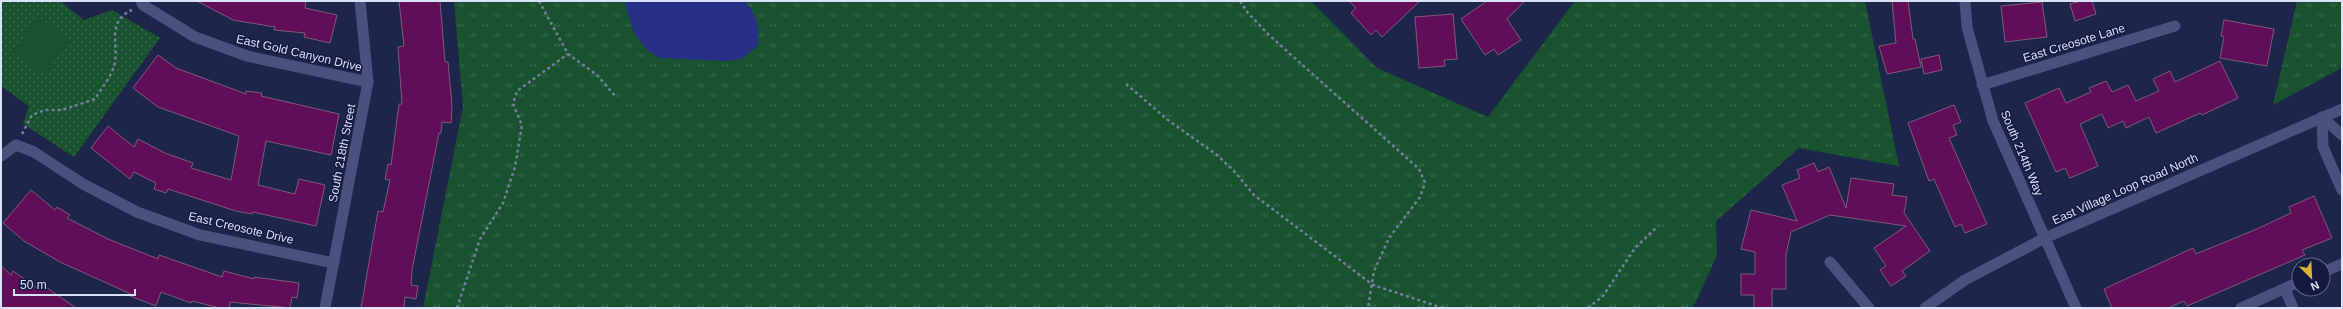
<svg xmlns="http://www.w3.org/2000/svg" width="2343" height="309" viewBox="0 0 2343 309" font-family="Arial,sans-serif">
	<defs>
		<pattern id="grass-tufts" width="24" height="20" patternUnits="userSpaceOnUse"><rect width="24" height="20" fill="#19522e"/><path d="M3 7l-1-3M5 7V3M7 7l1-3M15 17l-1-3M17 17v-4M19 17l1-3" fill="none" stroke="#3a6b4d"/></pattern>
		<pattern id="park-dots" width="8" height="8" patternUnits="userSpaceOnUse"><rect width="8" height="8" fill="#19522e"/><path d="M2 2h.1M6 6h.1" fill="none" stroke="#3a6b4d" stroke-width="1.8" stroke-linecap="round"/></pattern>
	</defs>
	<rect width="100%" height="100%" fill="#1d254a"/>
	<g fill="url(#grass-tufts)">
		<path d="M454 1H1311L1377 68 1488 117 1575 1H1865L1899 166 1799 148 1716 221 1717 255 1695 304 1691 308H423L463 107Z"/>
		<path d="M2297 1H2342V68L2273 105Z"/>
	</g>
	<path fill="url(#park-dots)" d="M1 1H60L84 20 112 10 160 38 74 157 23 124 29 106 1 86Z"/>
	<path fill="#19522e" d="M39 17 70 39 44 75 12 53Z"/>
	<path fill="#273085" d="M624 1H744C758 14 759 27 758 45L742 59 728 61 660 58 648 51 634 33Z"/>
	<g fill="#600e58" stroke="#80597a">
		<path d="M197 1H306L305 8 337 15 330 43 304 37 305 33 274 30 275 27 233 20Z"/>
		<path d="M399 1H440L445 62H448L452 106 451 123 442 122 441 133H439L412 270 411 285 418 286 416 299 405 297 404 308H361L378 211 383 212 390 180 385 179 388 164 391 165 399 104H402L398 47 404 46Z"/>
		<path d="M1349 1H1420L1382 37 1376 30 1371 35 1351 13 1356 8Z"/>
		<path d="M1487 1H1525L1507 19 1521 40 1498 55 1494 49 1485 55 1461 19Z"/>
		<path d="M1892 1H1908L1913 39H1915L1921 67 1887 74 1879 46 1896 43Z"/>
		<path d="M2081 1H2092L2096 14 2075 21 2070 4Z"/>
		<path d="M2042 2 2047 37 2005 42 2001 6Z"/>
		<path d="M1453 14 1457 59 1444 60 1445 66 1419 68 1415 17Z"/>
		<path d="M2224 20 2274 29 2267 66 2220 58 2224 37 2221 36Z"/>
		<path d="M158 55 176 68 246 94V91L262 93 261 96 339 114 331 155 266 141 258 185 295 194 299 179 325 185 316 226 253 212 252 214 236 211 168 189 166 193 154 189 156 183 134 172 130 179 91 148 108 126 134 147 138 139 165 153 193 163 191 168 231 180 239 136 158 107 133 88Z"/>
		<path d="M1939 55 1942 70 1924 74 1921 59Z"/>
		<path d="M2220 61 2238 98 2202 115 2200 113 2156 133 2149 117 2126 128 2123 121 2108 128 2102 114 2080 124 2098 166 2070 178 2065 168 2056 172 2025 103 2059 88 2066 103 2091 92 2089 88 2106 81 2112 92 2128 85 2136 101 2159 91 2153 79 2170 71 2175 82Z"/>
		<path d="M1954 105 1961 122 1953 125 1957 135 1949 138 1987 224 1965 233 1961 224 1955 227 1934 179 1929 181 1908 123Z"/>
		<path d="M1814 163 1818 172 1829 167 1846 208 1851 178 1894 184 1892 195 1907 197 1904 213 1930 251 1902 271 1906 276 1891 286 1880 270 1886 266 1874 248 1906 226 1830 215 1791 232 1786 254V289H1772V308H1754V295H1741V274H1755V252L1741 249 1751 210 1797 221 1782 185 1800 178 1797 170Z"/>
		<path d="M31 190 55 210 57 207 70 215 67 218 108 239 158 259 159 255 222 277 224 271 254 279V277L299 283 297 298 292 297 290 308 230 302 229 308H220L192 301 191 303 161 292 156 306 130 296 131 294 60 262 24 241 3 223Z"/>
		<path d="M2314 196 2332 238 2302 250 2305 255 2187 306 2184 301 2168 308H2112L2104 289 2193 248 2196 254 2257 229 2291 213 2289 207Z"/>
		<path d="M1 266 11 275 13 271 40 290 43 285 76 308H1Z"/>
	</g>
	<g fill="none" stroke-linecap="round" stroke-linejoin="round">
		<g stroke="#767e9d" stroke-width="2.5" stroke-dasharray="3 3" stroke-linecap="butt">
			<path d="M539 1 568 54 597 75 616 97"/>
			<path d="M1240 1 1248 13 1269 35 1419 169 1425 183 1420 197 1389 238 1374 271 1368 308"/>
			<path d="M1126 84 1168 120 1217 155 1234 171 1254 195 1373 285 1443 308"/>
			<path d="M22 134 32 115 45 110H62L95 99C101 89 111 77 114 66 120 46 105 22 132 10"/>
			<path d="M457 308 480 239 503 203 515 167 522 125 513 104 517 91 568 54"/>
			<path d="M1588 308 1603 296 1635 248 1658 226"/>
		</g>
		<g stroke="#48527c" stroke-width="11">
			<path d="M141 1 143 5 195 37 247 56 368 82"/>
			<path d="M1965 1 1967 27 1993 121 2076 308"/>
			<path d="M1982 85 2175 26"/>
			<path d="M2322 117 2323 147 2342 190"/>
			<path d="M2322 117 2342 135"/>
			<path d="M1 156 16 145 34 152 83 184 137 212 200 235 334 263"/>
			<path d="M1830 262 1869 308"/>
			<path d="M2323 272 2342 264"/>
			<path d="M2285 289 2293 308"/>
			<path d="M325 308 368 82 360 1"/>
			<path d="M2241 308 2299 282"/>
		</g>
		<path stroke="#48527c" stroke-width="11" d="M1925 308 1965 280 2045 238 2342 109"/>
	</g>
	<g text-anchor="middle" stroke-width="3" stroke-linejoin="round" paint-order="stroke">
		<g font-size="12" fill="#dae1fa" stroke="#141a3f">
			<text transform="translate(2074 43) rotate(-17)" y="4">East Creosote Lane</text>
			<text transform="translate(299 53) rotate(13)" y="4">East Gold Canyon Drive</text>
			<text transform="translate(342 153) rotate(-79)" y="4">South 218th Street</text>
			<text transform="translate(2022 153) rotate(67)" y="4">South 214th Way</text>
			<text transform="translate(2125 189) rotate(-24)" y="4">East Village Loop Road North</text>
			<text transform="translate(241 228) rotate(13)" y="4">East Creosote Drive</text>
		</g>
	</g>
	<rect width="2343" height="309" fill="none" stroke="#dae1fa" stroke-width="4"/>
	<g transform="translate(2311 277) rotate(156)"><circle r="19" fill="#141a3f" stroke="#636a8a"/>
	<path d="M0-3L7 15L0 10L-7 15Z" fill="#d8b434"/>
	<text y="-6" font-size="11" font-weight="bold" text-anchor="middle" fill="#dae1fa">N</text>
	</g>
	<path d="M14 289v6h121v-6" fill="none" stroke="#dae1fa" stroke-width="2"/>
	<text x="20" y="289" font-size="12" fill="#dae1fa" stroke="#141a3f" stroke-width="3" paint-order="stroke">50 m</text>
</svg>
